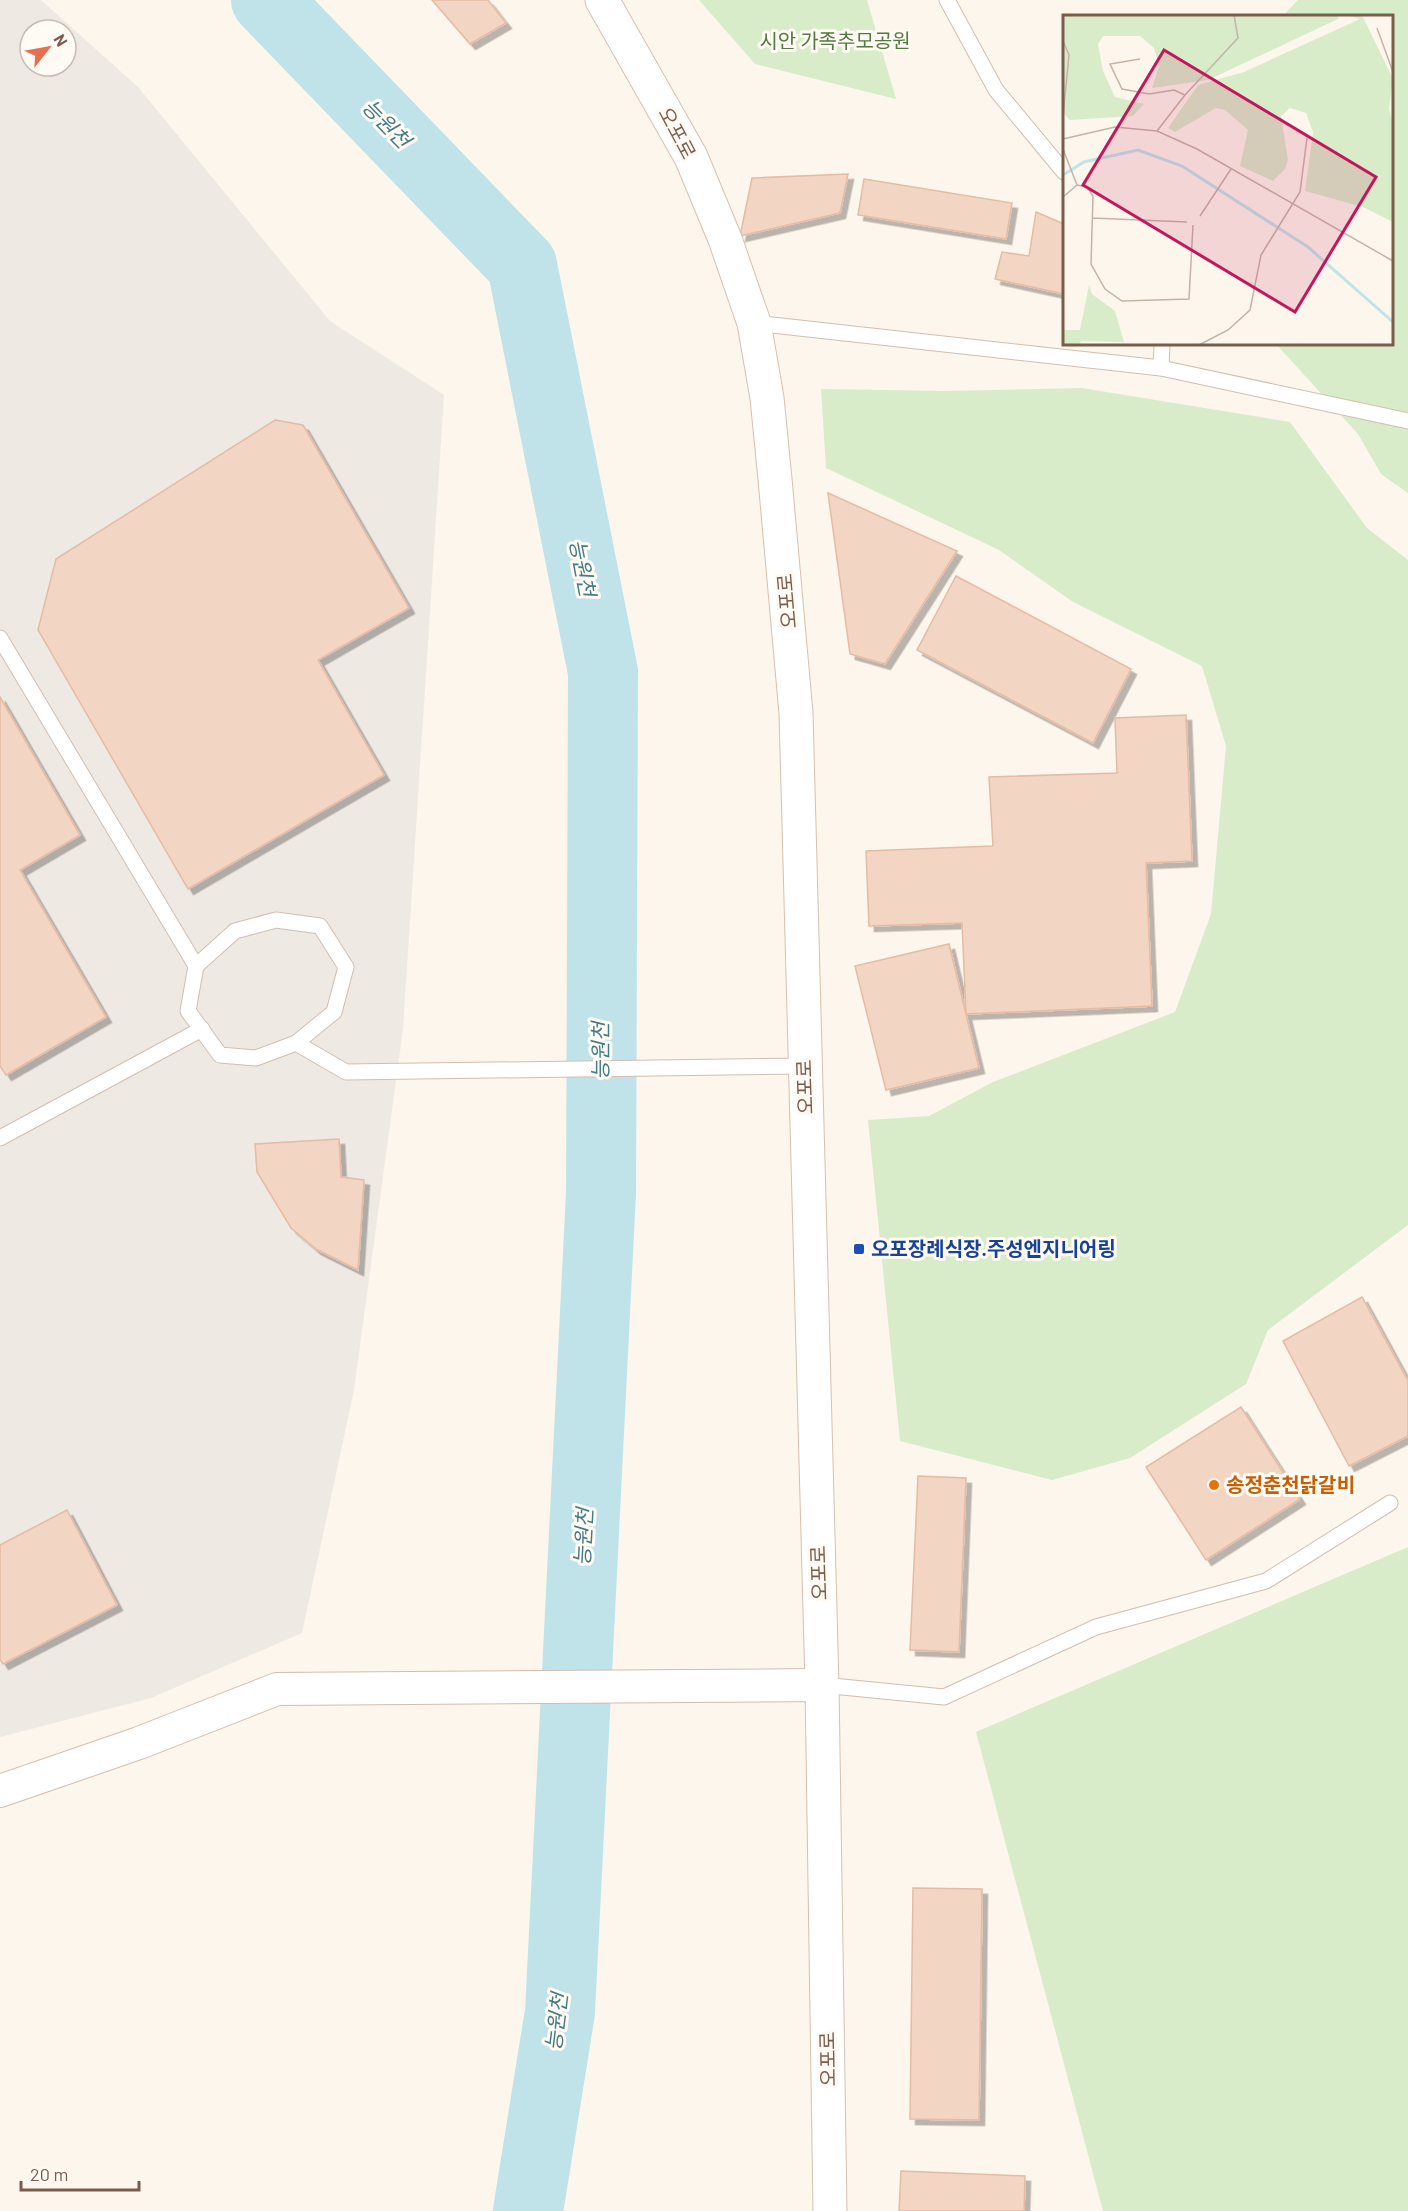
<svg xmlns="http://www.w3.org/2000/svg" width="1408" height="2211" viewBox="0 0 1408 2211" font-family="Barlow,'Noto Sans KR',sans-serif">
	<defs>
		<filter id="shadow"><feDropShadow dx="5.5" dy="5.5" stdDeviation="0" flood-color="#0004"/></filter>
	</defs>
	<rect width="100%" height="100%" fill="#fdf6ec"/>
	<path fill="#efe9e4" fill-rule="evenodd" d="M0 0H41L138 87 330 321 444 395 403 1029 354 1390 302 1633 151 1698 0 1737ZM30 30H66V66H30Z"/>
	<g fill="#d8ecc9">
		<path d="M699 0H867L896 99 755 64Z"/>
		<path d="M1298 0H1408V493L1381 474 1358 434 1276 344H1392V16H1283Z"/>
		<path d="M1082 388 1290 422 1367 528 1408 560V1225L1268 1330 1246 1384 1130 1458 1052 1480 900 1441 868 1120 929 1116 993 1082 1175 1012 1211 914 1226 746 1202 666 1073 602 999 550 826 468 821 389 946 391Z"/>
		<path d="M1408 1547V2211H1103L976 1732Z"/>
	</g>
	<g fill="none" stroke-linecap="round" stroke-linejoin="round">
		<path stroke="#bfe3e8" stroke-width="70" d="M266 0 522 265 603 672 601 1193 560 2012 528 2211"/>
	</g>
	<g fill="#f3d5c3" stroke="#e6bba3" stroke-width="1.5" filter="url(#shadow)">
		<path d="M432 0H488L506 23 470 44Z"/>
		<path d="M848 174 840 213 740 236 752 178Z"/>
		<path d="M864 179 1012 203 1006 239 858 215Z"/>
		<path d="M1036 212 1064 224V294L995 279 1002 252 1029 256Z"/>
		<path d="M275 420 303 425 409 608 318 660 384 775 188 889 38 630 56 559Z"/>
		<path d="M828 493 957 551 885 664 850 654Z"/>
		<path d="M956 576 1131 669 1093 743 917 650Z"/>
		<path d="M0 697 80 835 20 870 106 1017 6 1075 0 1066Z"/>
		<path d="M1186 715 1192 861 1146 863 1152 1006 966 1014 962 923 869 926 866 851 993 846 989 777 1117 773 1115 718Z"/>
		<path d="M949 944 979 1068 886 1090 855 966Z"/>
		<path d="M339 1139 341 1177 364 1180 358 1270 316 1249 291 1228 257 1172 255 1144Z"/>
		<path d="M1362 1297 1408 1381V1436L1349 1466 1283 1341Z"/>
		<path d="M1241 1407 1300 1499 1206 1560 1146 1467Z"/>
		<path d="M918 1476 966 1478 959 1652 910 1650Z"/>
		<path d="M67 1510 117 1605 3 1664 0 1659V1545Z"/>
		<path d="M913 1888 982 1889 979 2120 910 2119Z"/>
		<path d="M901 2171 1025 2176 1024 2211H899Z"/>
	</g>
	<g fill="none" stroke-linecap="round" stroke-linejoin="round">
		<g stroke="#d1beb0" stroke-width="17">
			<g id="lane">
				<path d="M947 0 996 90 1064 172"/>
				<path d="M754 323 1161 368 1162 344"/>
				<path d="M1161 368 1408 421"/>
				<path d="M0 638 196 966"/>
				<path d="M276 920 320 926 346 967 334 1012 296 1043 256 1058 220 1055 188 1011 196 966 235 931Z"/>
				<path d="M296 1043 346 1072 804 1066"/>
				<path d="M0 1138 202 1029"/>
				<path d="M822 1685 944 1697 1096 1627 1266 1581 1390 1503"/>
			</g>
		</g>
		<g stroke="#d1beb0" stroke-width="34">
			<path id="street" d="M0 1791 139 1743 277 1689 822 1685"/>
		</g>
		<g stroke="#d6c0b0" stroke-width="35">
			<path id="secondary" d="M602 0 691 157 725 239 754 323 767 398 775 479 796 713 822 1685 830 2211"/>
		</g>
		<use href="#lane" stroke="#fff" stroke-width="15"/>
		<use href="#street" stroke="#fff" stroke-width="32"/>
		<use href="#secondary" stroke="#fff" stroke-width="33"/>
	</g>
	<rect fill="#1a4fb4" stroke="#fffaf3" stroke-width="2" x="853" y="1243" width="12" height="12" rx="3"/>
	<circle fill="#e8710a" stroke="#fffaf3" stroke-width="2" cx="1214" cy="1485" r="6"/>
	<g text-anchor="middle" stroke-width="6" stroke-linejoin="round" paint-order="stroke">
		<g font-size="20" fill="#537a41" stroke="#fffaf3">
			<text x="835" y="48">시안 가족추모공원</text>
		</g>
		<g font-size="20" fill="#7a5c4d" stroke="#fffaf3">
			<text transform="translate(677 133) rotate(62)" y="7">오포로</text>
			<text transform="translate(787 601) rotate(-95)" y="7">오포로</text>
			<text transform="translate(805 1087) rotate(-92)" y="7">오포로</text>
			<text transform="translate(819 1573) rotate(-92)" y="7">오포로</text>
			<text transform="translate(828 2059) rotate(-91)" y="7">오포로</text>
		</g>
		<g font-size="20" font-weight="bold" fill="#164399" stroke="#fffaf3" text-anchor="start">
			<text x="871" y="1256">오포장례식장.주성엔지니어링</text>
		</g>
		<g font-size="20" font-weight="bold" fill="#c56008" stroke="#fffaf3" text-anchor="start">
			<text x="1226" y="1492">송정춘천닭갈비</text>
		</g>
		<g font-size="21" font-style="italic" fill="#437c86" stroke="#fffaf3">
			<text transform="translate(386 124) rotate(46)" y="7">능원천</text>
			<text transform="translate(582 568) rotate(79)" y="7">능원천</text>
			<text transform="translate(601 1051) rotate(-90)" y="7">능원천</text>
			<text transform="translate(584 1537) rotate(-87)" y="7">능원천</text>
			<text transform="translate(557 2022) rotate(-83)" y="7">능원천</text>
		</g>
	</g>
	<g transform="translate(1063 15)">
		<rect width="330" height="330" fill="#fdf6ec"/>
		<path d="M0 0H276L275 4 145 65 97 72 89 73 96 51 91 33 77 21H40L35 29 40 56 52 82 81 89 70 101 7 105 0 98ZM282 0H299L330 64 326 94 330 109V207L300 192 242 176 250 117 243 98 227 93 218 101 225 145 222 154 210 166 177 151 185 115 162 95 153 93 112 117 105 113 135 70 181 57 297 4ZM26 270 29 279 52 296 61 327 18 326 16 330H0V315H17Z" fill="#d8ecc9"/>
		<path fill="none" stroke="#bfe3e8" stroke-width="3" d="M0 160 21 147 75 135 119 151 245 232 330 307"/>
		<path fill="none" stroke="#c5b3a7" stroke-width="1.5" d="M314 13 330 57M0 26 6 40 0 101M77 44 47 49 59 74 86 79 111 75 122 80 94 116M122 80 175 23 171 0M0 124 52 112 94 116 134 134 330 246M0 134 14 170M14 170 24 172 30 181 28 249 42 274 59 286 126 284 130 210M0 182 14 170M137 201 168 154M29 203 124 207M136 330 165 315 187 295 198 240 237 177 244 123"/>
		<path fill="#c2185b" fill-opacity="0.15" stroke="#c2185b" stroke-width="3" d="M101 35 313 162 232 297 20 170Z"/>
		<rect width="330" height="330" fill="none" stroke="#7a5c4d" stroke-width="3"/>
	</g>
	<g transform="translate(48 48) rotate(59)"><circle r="28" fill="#fffaf3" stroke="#cabbb1" stroke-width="1.5"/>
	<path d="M0-4.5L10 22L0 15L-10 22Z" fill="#e76f51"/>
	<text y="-9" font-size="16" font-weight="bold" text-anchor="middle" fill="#7a5c4d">N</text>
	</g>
	<path d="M21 2181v9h118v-9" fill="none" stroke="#7a5c4d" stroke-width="3"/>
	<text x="30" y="2181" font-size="18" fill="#7a5c4d" stroke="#fffaf3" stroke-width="4.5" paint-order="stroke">20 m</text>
</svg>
